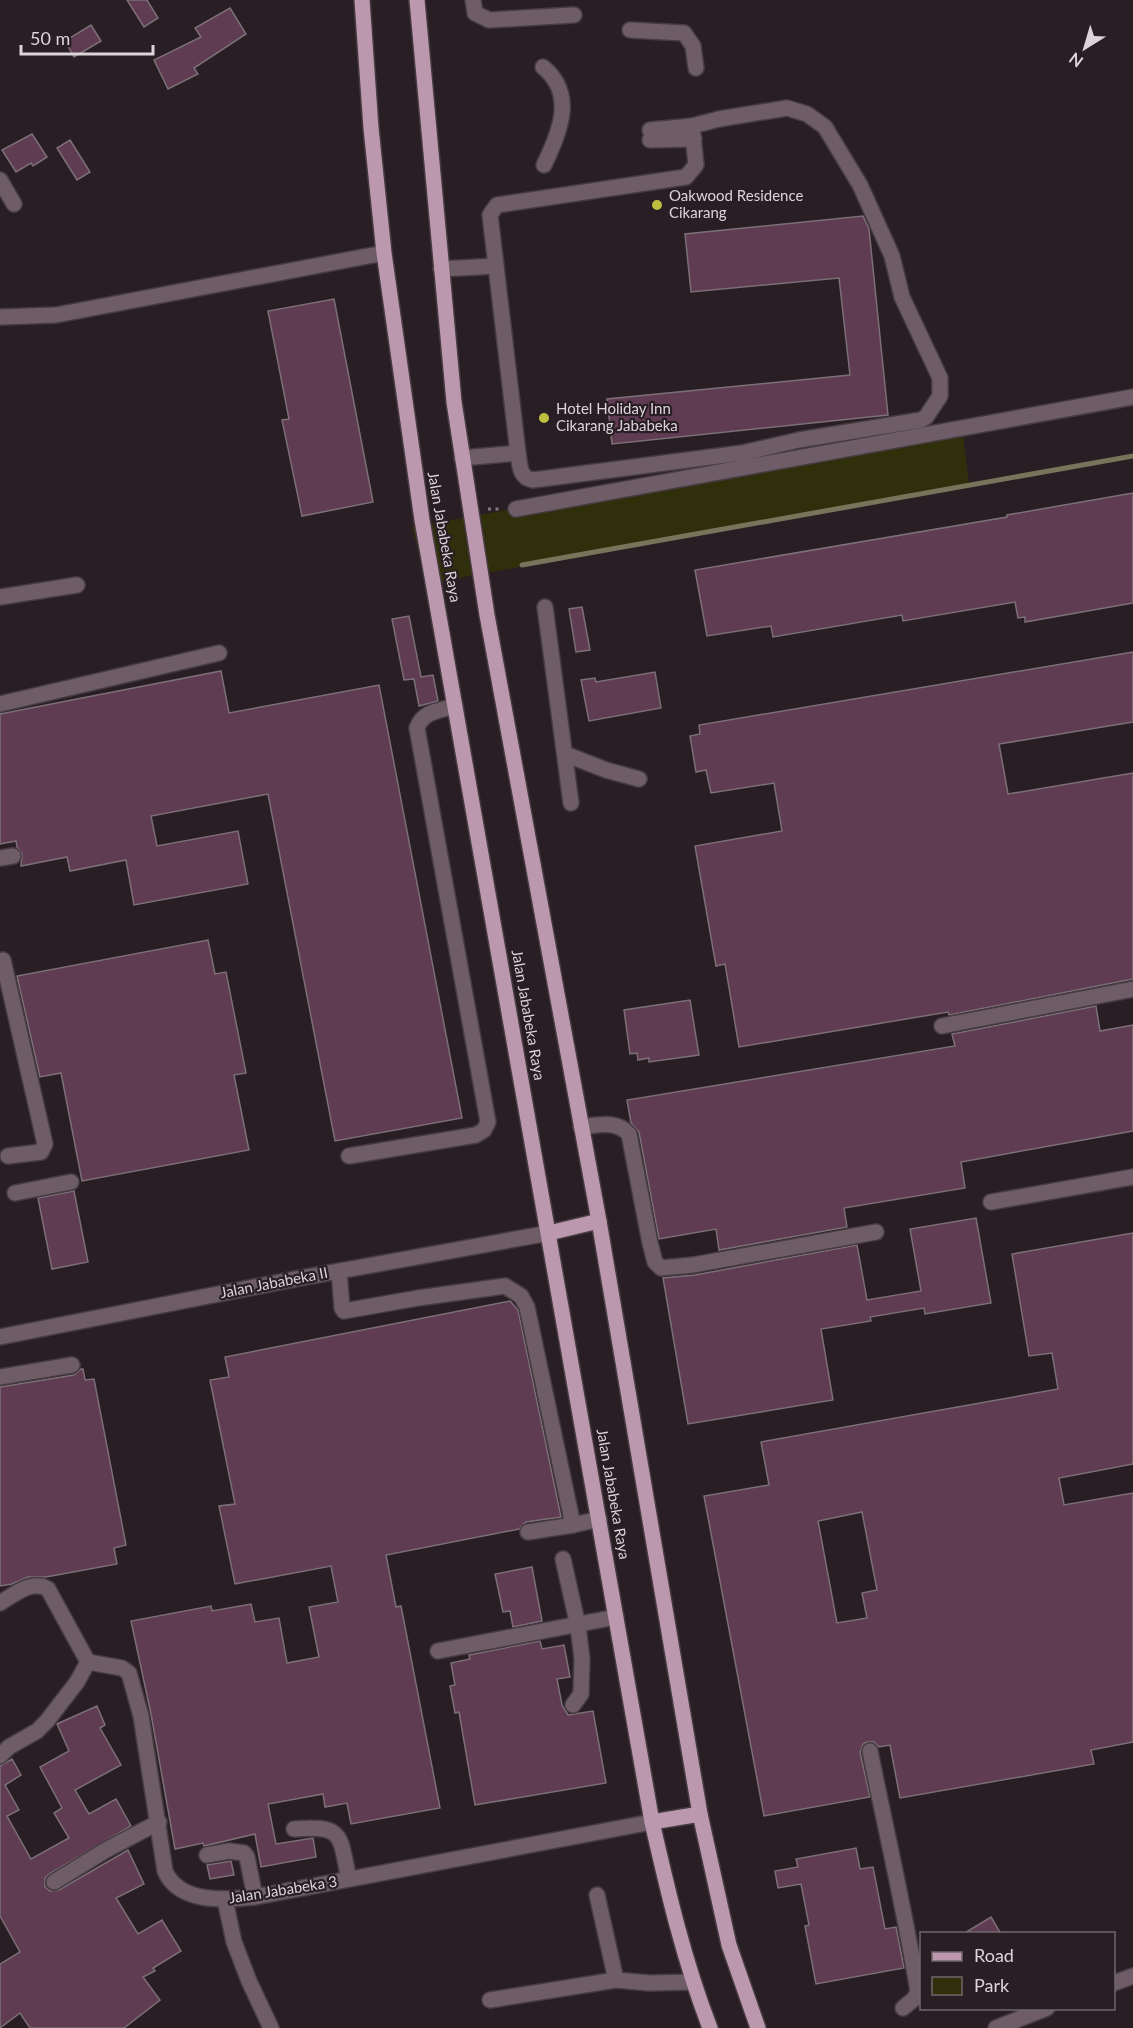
<svg xmlns="http://www.w3.org/2000/svg" width="1133" height="2028" viewBox="0 0 1133 2028" font-family="Lato,sans-serif">
	<rect width="100%" height="100%" fill="#291e24"/>
	<path fill="#2f2f0b" d="M962 428 969 483 427 584 412 527Z"/>
	<g fill="none" stroke-linecap="round" stroke-linejoin="round">
		<path stroke="#76745a" stroke-width="5" d="M522 565 1133 456"/>
	</g>
	<g fill="#5f3c52" stroke="#7c6f77" stroke-width="1.5" fill-rule="evenodd">
		<path d="M127 0H147L158 18 144 27Z"/>
		<path d="M230 8 246 34 194 68 198 74 168 89 154 60 201 37 195 28Z"/>
		<path d="M91 25 101 41 74 57 65 41Z"/>
		<path d="M32 134 47 157 33 166 31 163 16 172 2 150Z"/>
		<path d="M70 140 90 172 77 180 57 148Z"/>
		<path d="M863 216 869 229 888 415 612 444 607 399 850 375 839 278 691 292 685 234Z"/>
		<path d="M334 299 373 502 302 516 282 420 289 419 268 311Z"/>
		<path d="M1133 493V603L1025 622V617L1018 618 1015 602 903 621 902 615 773 637 771 626 707 636 695 570 1007 517V515Z"/>
		<path d="M582 607 590 650 576 652 569 609Z"/>
		<path d="M409 616 421 677 433 675 438 701 419 706 414 679 404 680 392 619Z"/>
		<path d="M1133 652V722L999 744 1008 794 1133 773V979L949 1015 948 1012 739 1047 725 964 716 966 695 846 782 831 774 783 711 793 706 770 696 772 690 736 700 734 699 725Z"/>
		<path d="M221 671 229 713 379 685 462 1118 335 1141 268 794 151 816 157 846 238 831 248 884 134 905 126 860 70 871 67 857 21 866 22 854 17 847 16 841 0 844V714Z"/>
		<path d="M655 672 661 708 589 721 581 680 595 678 596 682Z"/>
		<path d="M208 940 215 974 226 972 246 1073 234 1075 249 1150 82 1181 61 1073 40 1077 17 976Z"/>
		<path d="M690 1000 699 1055 649 1062V1058L638 1060 637 1053 630 1054 624 1010Z"/>
		<path d="M1096 1006 1100 1031 1133 1025V1131L961 1162 965 1188 844 1208 847 1227 719 1250 716 1229 659 1239 639 1132 631 1123 627 1100 955 1046 952 1034Z"/>
		<path d="M74 1191 88 1262 52 1269 38 1198Z"/>
		<path d="M976 1218 991 1303 925 1314 924 1308 870 1317 871 1321 821 1329 833 1400 688 1424 663 1278 695 1275 857 1245 867 1300 921 1291 910 1229Z"/>
		<path d="M1133 1233V1464L1059 1478 1064 1505 1133 1493V1742L1091 1750 1094 1764 900 1798 890 1745 879 1747 874 1742H867L863 1744 860 1752 870 1797 764 1816 704 1496 769 1485 761 1442 1058 1389 1052 1353 1029 1356 1012 1254ZM862 1512 877 1590 862 1593 867 1618 837 1623 818 1521Z"/>
		<path d="M510 1301 518 1310 561 1517 526 1522 519 1529 386 1555 396 1607 401 1606 440 1808 351 1824 347 1803 325 1807 323 1794 268 1804 276 1844 313 1838 316 1857 261 1867 255 1834 204 1846 203 1843 175 1849 151 1714 131 1621 211 1606 212 1611 251 1604 255 1622 279 1618 287 1663 319 1657 309 1607 338 1602 331 1566 235 1584 219 1506 235 1504 210 1380 229 1377 225 1357Z"/>
		<path d="M81 1369H83L85 1380 94 1379 126 1545 114 1548 117 1564 46 1577H28L12 1584 0 1586V1387L74 1375Z"/>
		<path d="M532 1567 542 1621 513 1627 510 1611 503 1612 495 1574Z"/>
		<path d="M540 1641 542 1649 564 1645 570 1677 557 1679 562 1705 568 1715 593 1711 606 1783 475 1805 459 1712 455 1713 450 1686 455 1685 451 1663 470 1659 469 1655Z"/>
		<path d="M97 1706 105 1725 100 1728 121 1765 75 1790 89 1814 116 1799 131 1826 49 1874 45 1878V1887L50 1891 59 1890 128 1850 144 1884 116 1898 138 1934 162 1920 181 1951 153 1968 155 1971 143 1977 160 2000 124 2028H30L20 2013 0 2028V1964L20 1952 0 1916V1766L12 1759 21 1775 5 1785 19 1810 7 1816 31 1859 69 1838 54 1813 62 1808 40 1767 69 1751 57 1724Z"/>
		<path d="M856 1848 860 1869 873 1867 885 1929 896 1927 904 1968 816 1984 805 1926 809 1925 801 1884 778 1888 775 1871 798 1867 796 1859Z"/>
		<path d="M231 1861 234 1875 210 1879 207 1865Z"/>
		<path d="M991 1917 1001 1934H963Z"/>
	</g>
	<g fill="none" stroke-linecap="round" stroke-linejoin="round">
		<g stroke="#463b41" stroke-width="18">
			<g id="minor">
				<path d="M473 0 475 13 489 20 574 15"/>
				<path d="M630 30 684 33 693 46 696 68"/>
				<path d="M543 67C576 94 560 132 544 165"/>
				<path d="M787 108 807 114 825 127 860 185 892 256 902 297 940 378V396L926 417 921 420 799 440 742 453 533 480C519 478 520 465 518 453L490 215 497 205 686 177 696 165 692 126 719 119Z"/>
				<path d="M650 130 692 126"/>
				<path d="M650 140 694 139"/>
				<path d="M0 180 14 204"/>
				<path d="M441 269 496 266"/>
				<path d="M0 317 56 315 384 253"/>
				<path d="M462 458 518 453"/>
				<path d="M516 509 1133 397"/>
				<path d="M0 597 77 585"/>
				<path d="M545 607 571 803"/>
				<path d="M0 704 219 653"/>
				<path d="M565 754 606 770 639 779"/>
				<path d="M0 858 13 856"/>
				<path d="M3 960 45 1144 41 1152 8 1156"/>
				<path d="M942 1026 1133 989"/>
				<path d="M581 1127C599 1125 616 1120 629 1134L650 1243 655 1262 661 1268 693 1265 876 1232"/>
				<path d="M349 1156 476 1135 484 1130 488 1122 417 728C423 711 439 711 455 706"/>
				<path d="M15 1193 71 1182"/>
				<path d="M991 1202 1133 1177"/>
				<path d="M339 1271 342 1308 344 1311 418 1298 505 1286 521 1296 527 1307 573 1525 599 1519"/>
				<path d="M0 1337 295 1279 549 1233"/>
				<path d="M0 1377 72 1365"/>
				<path d="M528 1532 573 1525"/>
				<path d="M563 1559 578 1626 582 1659 581 1694 573 1705"/>
				<path d="M0 1603C15 1594 32 1579 48 1589L88 1662"/>
				<path d="M438 1651 616 1617"/>
				<path d="M88 1662 122 1668 129 1673 141 1716 165 1871C179 1904 226 1900 255 1897L652 1822"/>
				<path d="M870 1751C886 1831 905 1911 918 1992L914 1999 903 2008"/>
				<path d="M0 1756 9 1747 37 1731 47 1721 77 1682 88 1662"/>
				<path d="M294 1829C345 1825 339 1835 349 1879"/>
				<path d="M207 1855 229 1851 244 1853 247 1857 255 1897"/>
				<path d="M54 1882 106 1850 159 1822"/>
				<path d="M597 1895 616 1980"/>
				<path d="M225 1900 234 1942 249 1981 271 2028"/>
				<path d="M1114 1983 1133 1976"/>
				<path d="M490 2000 616 1980 649 1983 692 1982"/>
				<path d="M996 2028 1047 2008"/>
			</g>
		</g>
		<g stroke="#463b41" stroke-width="18">
			<g id="major">
				<path d="M362 0 371 128 384 253 422 520 652 1822C668 1892 684 1961 710 2028"/>
				<path d="M417 0 454 402 487 615 599 1221 700 1814 729 1945 758 2028"/>
				<path d="M549 1233 599 1221"/>
				<path d="M652 1822 700 1814"/>
			</g>
		</g>
		<path stroke="#847a80" stroke-width="3" stroke-dasharray="3 4.5" stroke-linecap="butt" d="M488 509H502"/>
		<use href="#minor" stroke="#6e5d67" stroke-width="15"/>
		<use href="#major" stroke="#bc98ae" stroke-width="15"/>
	</g>
	<g fill="#bfbe41" stroke="#291e24" stroke-width="2">
		<circle cx="657" cy="205" r="6"/>
		<circle cx="544" cy="418" r="6"/>
	</g>
	<g text-anchor="middle" stroke-width="4.5" stroke-linejoin="round" paint-order="stroke">
		<g font-size="15" fill="#dcd4d9" stroke="#291e24" text-anchor="start">
			<text x="669" y="201">Oakwood Residence<tspan x="669" dy="17">Cikarang</tspan></text>
			<text x="556" y="414">Hotel Holiday Inn<tspan x="556" dy="17">Cikarang Jababeka</tspan></text>
		</g>
		<g font-size="15" fill="#dcd4d9" stroke="#291e24">
			<text transform="translate(444 537) rotate(80)" y="5">Jalan Jababeka Raya</text>
			<text transform="translate(528 1015) rotate(80)" y="5">Jalan Jababeka Raya</text>
			<text transform="translate(274 1283) rotate(-11)" y="5">Jalan Jababeka II</text>
			<text transform="translate(613 1494) rotate(80)" y="5">Jalan Jababeka Raya</text>
			<text transform="translate(283 1890) rotate(-9)" y="5">Jalan Jababeka 3</text>
		</g>
	</g>
	<rect x="920" y="1932" width="195" height="78" fill="#291e24" stroke="#71676c" stroke-width="1.5"/>
	<rect x="932" y="1952" width="30" height="9" fill="#bc98ae" stroke="#71676c" stroke-width="1.5"/>
	<text x="974" y="1962" font-size="18" fill="#dcd4d9">Road</text>
	<rect x="932" y="1977" width="30" height="18" fill="#2f2f0b" stroke="#71676c" stroke-width="1.5"/>
	<text x="974" y="1992" font-size="18" fill="#dcd4d9">Park</text>
	<g transform="translate(1085 48) rotate(217)" stroke="#291e24" stroke-width="4.5" paint-order="stroke">
	<path d="M0-4.5L10 22L0 15L-10 22Z" fill="#dcd4d9"/>
	<text y="-9" font-size="16" font-weight="bold" text-anchor="middle" fill="#dcd4d9">N</text>
	</g>
	<path d="M21 45v9h132v-9" fill="none" stroke="#dcd4d9" stroke-width="3"/>
	<text x="30" y="45" font-size="18" fill="#dcd4d9" stroke="#291e24" stroke-width="4.5" paint-order="stroke">50 m</text>
</svg>
